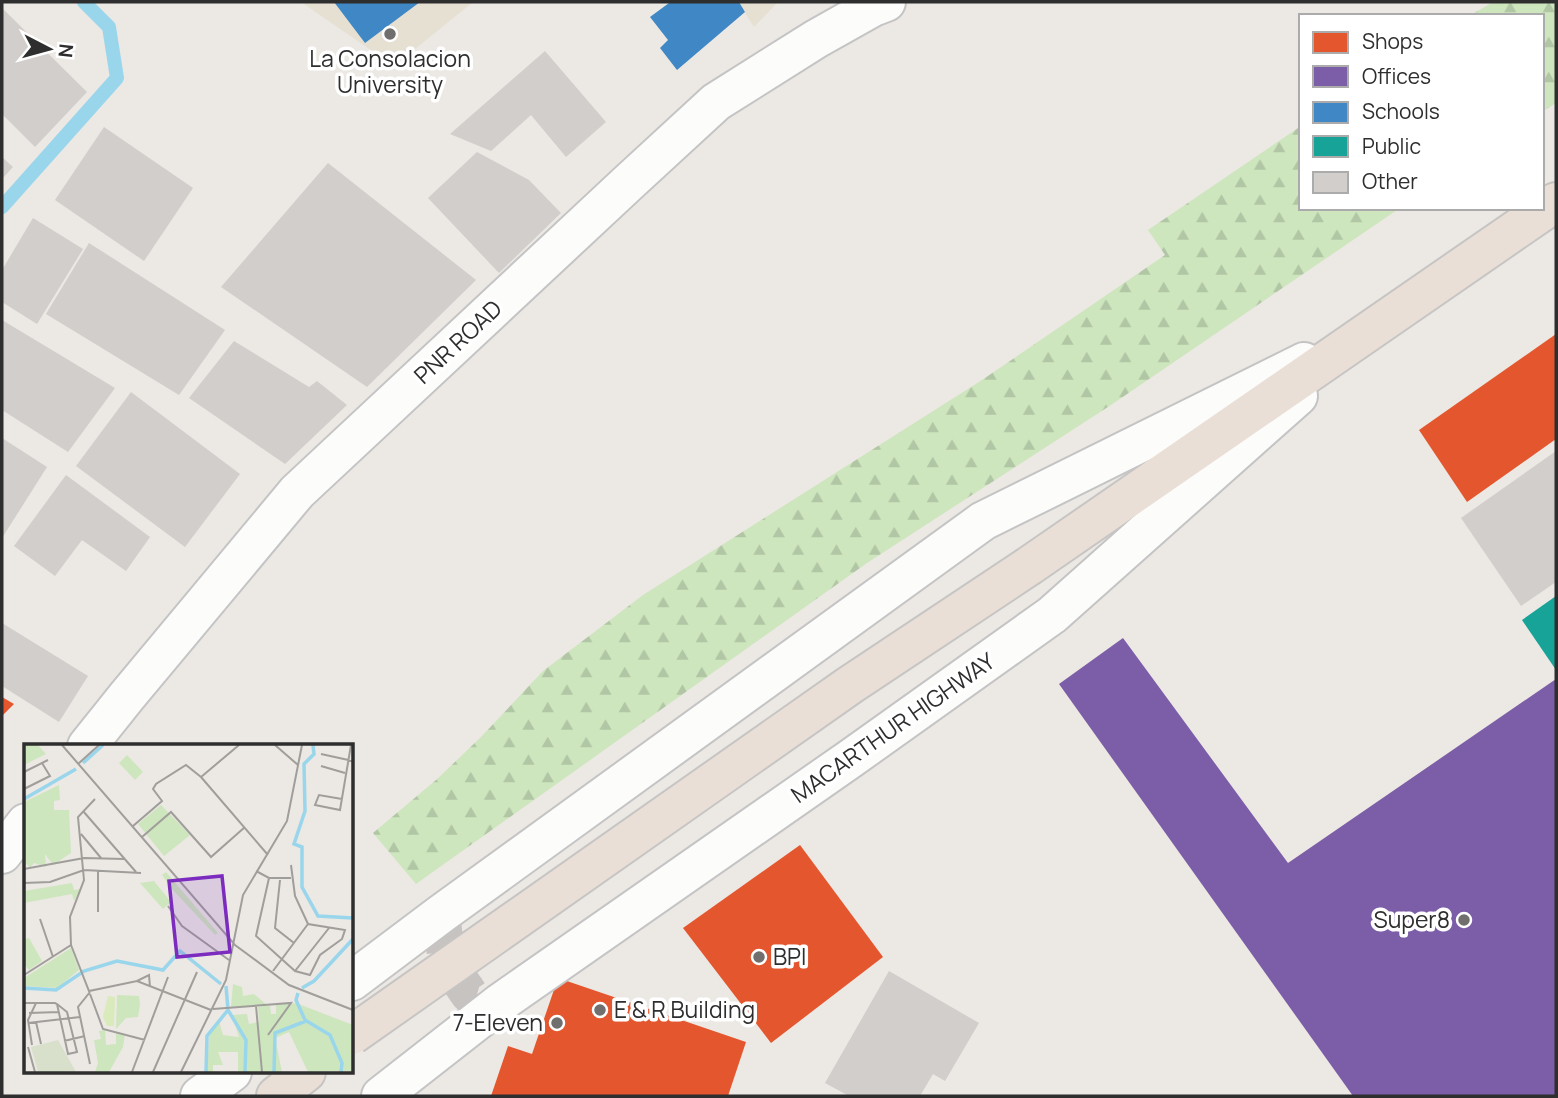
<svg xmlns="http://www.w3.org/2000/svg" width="1558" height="1098" viewBox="0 0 1558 1098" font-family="Manrope,sans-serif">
	<defs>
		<pattern id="forest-firs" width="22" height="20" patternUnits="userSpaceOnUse" patternTransform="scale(1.75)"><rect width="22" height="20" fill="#cee6be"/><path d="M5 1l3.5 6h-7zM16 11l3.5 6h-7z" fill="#b1c6a4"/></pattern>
	</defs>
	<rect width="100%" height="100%" fill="#ece8e4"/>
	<g fill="#e6e0d3">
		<path d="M301 2H473L394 66Z"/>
		<path d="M738 2H778L754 27Z"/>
	</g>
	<g fill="url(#forest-firs)">
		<path d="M1493 2H1556V103L1542 112V16H1469Z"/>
		<path d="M1301 126V208H1400L1111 405 867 563 416 884 373 833 436 780 481 737 543 671 643 595 982 380 1165 255 1148 230Z"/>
	</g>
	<g fill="#e4572e">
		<path d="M1556 334V439L1467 502 1419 430Z"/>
		<path d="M2 697 14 704 2 716Z"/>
		<path d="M800 845 883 957 771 1043 683 928Z"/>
		<path d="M558 978 746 1042 728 1096H491L508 1046 532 1054Z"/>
	</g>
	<path fill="#7b5ea7" d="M1123 638 1288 863 1556 679V1096H1353L1059 684Z"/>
	<g fill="#3f88c5">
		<path d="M334 2H420L365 43Z"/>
		<path d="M668 2H739L745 12 677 70 660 48 668 40 650 17 669 3Z"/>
	</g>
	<path fill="#17a398" d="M1556 596V670L1522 620Z"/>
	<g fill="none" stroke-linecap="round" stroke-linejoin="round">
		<path stroke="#99d6ec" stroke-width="14" d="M2 207 117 78 109 27 84 2"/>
	</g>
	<g fill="#d1cecb">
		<path d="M2 8 87 92 35 147 2 114Z"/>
		<path d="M545 51 606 122 566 157 531 115 491 151 450 134Z"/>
		<path d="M104 127 193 188 144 261 55 200Z"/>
		<path d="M477 152 529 180 561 213 499 273 428 198Z"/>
		<path d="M2 157 13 167 2 179Z"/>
		<path d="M328 163 476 280 367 387 221 287Z"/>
		<path d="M33 218 83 249 37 324 2 302V270Z"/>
		<path d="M89 243 225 330 179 395 46 314Z"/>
		<path d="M2 320 115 388 68 452 2 410Z"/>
		<path d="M234 341 309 387 317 381 347 405 285 464 189 398Z"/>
		<path d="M131 392 240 474 185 547 76 466Z"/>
		<path d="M2 438 47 467 2 538Z"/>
		<path d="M1556 451V582L1521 606 1461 518Z"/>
		<path d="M66 475 150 537 126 571 82 540 55 576 14 546Z"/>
		<path d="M2 623 88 676 59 722 2 686Z"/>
		<path d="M889 971 979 1023 945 1081 933 1074 920 1096H849L825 1083Z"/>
	</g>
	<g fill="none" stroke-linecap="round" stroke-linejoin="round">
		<path stroke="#c6c3c0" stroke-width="38" stroke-dasharray="38 19" stroke-linecap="butt" d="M441 914 447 962 469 994 500 1003"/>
		<g stroke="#c5c4c5" stroke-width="42">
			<g id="street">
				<path d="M87 746 127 696 297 492 628 183 716 102 816 39 873 7 886 2"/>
				<path d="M2 854 26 823"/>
			</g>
		</g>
		<g stroke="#c5c4c5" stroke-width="42">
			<g id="secondary">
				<path d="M352 981 441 914 983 521 1304 362"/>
				<path d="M200 1096 232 1072"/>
				<path d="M381 1096 500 1003 850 759 1052 615 1298 396"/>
			</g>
		</g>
		<g stroke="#c6c5c4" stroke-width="42">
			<g id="highway">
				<path d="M1029 566 1556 202"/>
				<path d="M276 1096 306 1072"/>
			</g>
		</g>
		<use href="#street" stroke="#fcfcfb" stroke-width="38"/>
		<use href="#secondary" stroke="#fcfcfb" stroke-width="38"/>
		<use href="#highway" stroke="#eadfd6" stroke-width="38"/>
		<g stroke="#c6c5c4" stroke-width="42" stroke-linecap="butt">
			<path id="highway-bridge" d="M352 1035 850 685 1029 566"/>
		</g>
		<use href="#highway-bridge" stroke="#eadfd6" stroke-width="38"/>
	</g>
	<g fill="#706f6e" stroke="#fff" stroke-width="2.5">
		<circle cx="390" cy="34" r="7"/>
		<circle cx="1464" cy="920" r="7"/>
		<circle cx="759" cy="957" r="7"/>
		<circle cx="600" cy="1010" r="7"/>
		<circle cx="557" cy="1023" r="7"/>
	</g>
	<g text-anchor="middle" stroke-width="7" stroke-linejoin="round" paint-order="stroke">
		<g font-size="23" fill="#2e2e2e" stroke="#fff" text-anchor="end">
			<text x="390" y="67" text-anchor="middle">La Consolacion<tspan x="390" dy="26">University</tspan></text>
			<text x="1450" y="928">Super8</text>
			<text x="773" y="965" text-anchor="start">BPI</text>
			<text x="614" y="1018" text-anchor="start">E &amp; R Building</text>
			<text x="543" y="1031">7-Eleven</text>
		</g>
		<g font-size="23" fill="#2e2e2e" stroke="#fff">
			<text transform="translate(458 342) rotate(-43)" y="8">PNR ROAD</text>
			<text transform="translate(893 728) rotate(-35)" y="8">MACARTHUR HIGHWAY</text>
		</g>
	</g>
	<g transform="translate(24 744)">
		<rect width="329" height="329" fill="#ece8e4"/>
		<path d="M0 1H14L22 10 0 21ZM35 41 36 56 30 57V66H45L47 109 29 121 21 110 22 123 10 119 6 124 2 119 0 124V58ZM48 139 50 146 57 145 50 157 48 150 0 159V147ZM5 194 18 217 5 226 0 220V195ZM47 204 55 226 33 244 0 242V234ZM209 240 218 243 219 252 230 250 243 261 207 263ZM93 251 115 252 116 260 114 273 102 274 92 285ZM81 286 82 301 92 300V288L101 290 99 303 85 328H71L74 319 70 296 77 295 75 287Z" fill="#cee6be"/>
		<path d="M142 128 194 189 191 191 148 145 138 131ZM130 137 147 158 139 165 116 139ZM272 259 329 281V327L284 328 265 288 251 294 258 328H214V308H194L199 321H189V328H183L185 292 195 277 199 291 215 293 208 271 223 270 225 280 235 278 234 263 246 261 247 270H252V261Z" fill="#cee6be"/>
		<path d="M34 296 52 328H14L7 303Z" fill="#d8e0cc"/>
		<path d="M103 11 119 28 111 36 95 19ZM137 61 166 91 140 112 114 80Z" fill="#cee6be"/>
		<path d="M84 252 91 253 90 282H83L79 273Z" fill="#d9eabb"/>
		<path fill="none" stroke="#99d6ec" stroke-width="3.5" d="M289 1 290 10 280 20 281 67 270 100 278 103V143L294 172 329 174M59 19 79 1M0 55 52 25M202 242 204 266M0 244 32 246 60 227 93 217 139 226 156 207 197 240M278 244 290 237 329 195M274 249 272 256 281 276 306 291 318 319 317 328M182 328 183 292 204 266 222 296 221 328M250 328 251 289 282 277"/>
		<path fill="none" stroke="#a09e9b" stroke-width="2" d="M38 1 211 201 265 241 329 266M215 1 177 33 244 111M251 1 274 21M297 10 329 17M54 20 75 1M297 22 321 29M0 28 24 16M0 45 26 32 18 19M318 55 295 51 291 61 316 66 327 1M59 67 112 128M109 82 138 57 129 45 132 40 162 21 177 33M57 90 77 114M118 93 147 68 187 113 221 83M0 125 60 114 100 115M232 127 245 134H267M245 134 232 192 271 227 286 231 296 211 318 195 321 186 284 180 271 152 267 121M256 136 251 184 270 199M0 139 26 138 60 126 117 129M144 162 158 182 205 216M74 168V127M16 175 29 213M47 201 65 247 113 237 187 266M249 227 284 180M271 227 305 184M0 231 47 201 46 173 60 136 54 73 71 55M113 237 125 231 126 243M66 248 54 263 66 320M66 250 79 285 121 296M0 259H31L33 260 43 268 53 308 44 310 33 260M232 262 238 328M189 265 267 259 244 291M5 269 35 268M12 278 17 300M4 279 56 273M40 297 61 292M8 301 4 276 12 259M4 303 11 328M108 328 144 233M129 328 173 228M157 328 202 236 219 151 263 77 278 1"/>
		<path fill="#7b2cbf" fill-opacity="0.15" stroke="#7b2cbf" stroke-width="3.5" d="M198 132 206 208 153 213 145 137Z"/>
		<rect width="329" height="329" fill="none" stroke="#2e2e2e" stroke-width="3.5"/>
	</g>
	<rect width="1558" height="1098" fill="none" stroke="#2e2e2e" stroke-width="7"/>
	<rect x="1299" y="14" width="245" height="196" fill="#ffffff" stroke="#ababab" stroke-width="2"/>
	<rect x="1313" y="32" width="35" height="21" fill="#e4572e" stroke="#ababab" stroke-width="2"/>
	<text x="1362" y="49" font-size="21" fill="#2e2e2e">Shops</text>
	<rect x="1313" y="66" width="35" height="21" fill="#7b5ea7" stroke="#ababab" stroke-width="2"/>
	<text x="1362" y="84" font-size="21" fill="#2e2e2e">Offices</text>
	<rect x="1313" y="102" width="35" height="21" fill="#3f88c5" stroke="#ababab" stroke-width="2"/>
	<text x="1362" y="119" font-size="21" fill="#2e2e2e">Schools</text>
	<rect x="1313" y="136" width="35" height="21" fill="#17a398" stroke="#ababab" stroke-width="2"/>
	<text x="1362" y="154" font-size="21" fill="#2e2e2e">Public</text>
	<rect x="1313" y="172" width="35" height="21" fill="#d1cecb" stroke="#ababab" stroke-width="2"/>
	<text x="1362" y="189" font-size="21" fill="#2e2e2e">Other</text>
	<g transform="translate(49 49) rotate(96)" stroke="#ffffff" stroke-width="5" paint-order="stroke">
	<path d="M0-5L12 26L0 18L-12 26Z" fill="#2e2e2e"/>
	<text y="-10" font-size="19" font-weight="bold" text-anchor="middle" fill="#2e2e2e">N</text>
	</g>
</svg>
